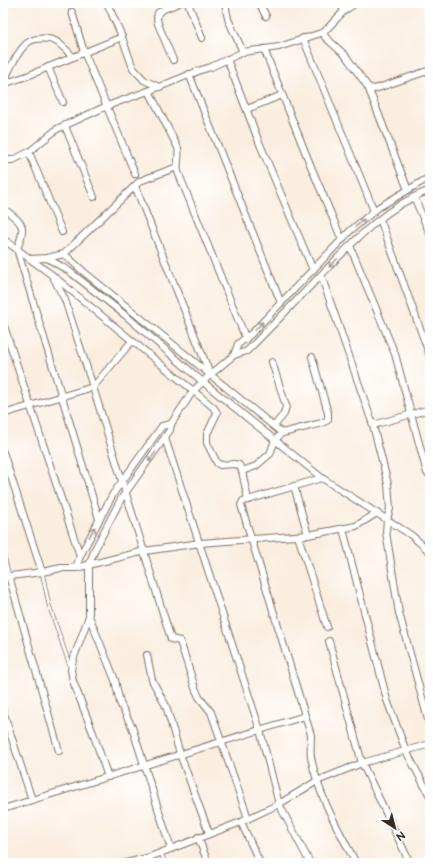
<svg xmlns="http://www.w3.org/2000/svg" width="433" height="866" viewBox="0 0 433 866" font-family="'Balsamiq Sans',sans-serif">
	<rect width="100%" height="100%" fill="#fff"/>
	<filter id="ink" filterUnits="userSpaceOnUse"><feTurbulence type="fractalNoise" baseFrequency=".025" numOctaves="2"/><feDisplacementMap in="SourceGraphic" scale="8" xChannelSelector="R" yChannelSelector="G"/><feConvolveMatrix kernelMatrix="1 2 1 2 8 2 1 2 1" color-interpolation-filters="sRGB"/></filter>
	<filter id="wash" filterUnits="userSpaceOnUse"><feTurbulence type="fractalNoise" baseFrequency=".012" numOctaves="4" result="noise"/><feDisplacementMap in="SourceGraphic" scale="16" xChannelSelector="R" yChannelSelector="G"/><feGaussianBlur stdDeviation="0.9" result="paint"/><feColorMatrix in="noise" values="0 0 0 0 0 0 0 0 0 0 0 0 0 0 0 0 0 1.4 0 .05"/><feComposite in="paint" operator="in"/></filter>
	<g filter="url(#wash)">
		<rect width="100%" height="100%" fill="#faeee0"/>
	</g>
	<g filter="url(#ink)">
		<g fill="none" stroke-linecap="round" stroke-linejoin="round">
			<g stroke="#7e6f62" stroke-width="4.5">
				<g id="service">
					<path d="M3 551 9 576"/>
					<path d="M42 572 49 605 70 666"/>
					<path d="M161 853 165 863"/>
				</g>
			</g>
			<g stroke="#7e6f62" stroke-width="8">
				<g id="minor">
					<path d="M107 3 120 32 133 68 144 80 159 87"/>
					<path d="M188 3 202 38"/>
					<path d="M225 3 228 19 243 52"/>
					<path d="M259 3 266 16"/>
					<path d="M340 3 344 11"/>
					<path d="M356 3 344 11 324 32 325 37 345 55 368 87 374 89 378 88 430 70"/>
					<path d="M72 12 84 52 135 174"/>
					<path d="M303 38 374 211"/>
					<path d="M264 49 312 169 342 240"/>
					<path d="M227 59 259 142 313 270"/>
					<path d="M173 60 158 24 157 18 158 13 164 9 179 3"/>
					<path d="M48 67 63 102"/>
					<path d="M189 74 281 303"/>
					<path d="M3 83C9 71 15 55 25 45 32 37 48 37 57 42 63 46 68 52 73 57"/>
					<path d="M3 84 27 76 122 37"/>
					<path d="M368 87 408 190"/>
					<path d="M149 91 178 148C180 157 176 163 178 172L246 339"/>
					<path d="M247 109 282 95"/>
					<path d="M65 126 94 197"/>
					<path d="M29 152 62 232"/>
					<path d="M3 160H13L29 152 57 129 107 106 159 87 201 70 211 67 243 52 279 47 324 32"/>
					<path d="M135 186 210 374"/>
					<path d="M414 197 430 234"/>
					<path d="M3 208C23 224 27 224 17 249L99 519"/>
					<path d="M380 219 430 356"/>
					<path d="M3 239 52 275 65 300 93 387 3 414"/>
					<path d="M350 246 395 354 427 473"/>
					<path d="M64 254 140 181 177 167"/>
					<path d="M47 258 69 271 125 315 203 382 322 478 411 535 430 552"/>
					<path d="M30 259 47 258 64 254 84 272 282 433"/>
					<path d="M52 275 213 407 217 413 207 434V443L217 463 220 465 234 464 239 465 242 471 248 500"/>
					<path d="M321 275 373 425"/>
					<path d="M3 323 80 556"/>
					<path d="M132 341 93 387 171 639 180 641 195 688 199 697 211 712 248 818"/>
					<path d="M234 355 238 344 251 334 351 230 379 207 430 177"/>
					<path d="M272 362 286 406 284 414 274 426"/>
					<path d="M430 409 373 425 388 484 390 509 387 519 386 532 399 613 430 727"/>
					<path d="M165 438 260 730 279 804 310 863"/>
					<path d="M3 452 42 572"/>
					<path d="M242 471 256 466 264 459 270 454 275 440 282 433 322 423 328 420V413L312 357"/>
					<path d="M322 478 248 500 243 501 241 505 311 735C311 742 310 750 311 757 318 795 338 829 356 863"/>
					<path d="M294 486 308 535"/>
					<path d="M343 529 387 700 406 751 430 796"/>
					<path d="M298 536 327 627"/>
					<path d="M76 568 80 556 113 494 162 426 171 424"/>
					<path d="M9 576 59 751"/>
					<path d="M3 577 42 572 61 568H76L145 551 200 543 308 535 356 526 377 513"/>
					<path d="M89 616 115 680 120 703 132 727 171 849"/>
					<path d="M329 641 362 763 410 863"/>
					<path d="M147 655 152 680 166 706 180 754 209 833"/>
					<path d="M3 711 32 800"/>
					<path d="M108 777 93 733 73 681 71 670 73 660 89 616V565L95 549 121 499 170 430 171 424 193 391 210 375 234 355 247 351C272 326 297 300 322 274 354 241 386 206 430 190"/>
					<path d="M3 809 305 716"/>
					<path d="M241 822 260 863"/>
					<path d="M198 837 208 863"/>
					<path d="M126 863 147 858 241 822 279 804 317 781 362 763 430 744"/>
				</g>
			</g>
			<use href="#service" stroke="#fff" stroke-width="3"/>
			<use href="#minor" stroke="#fff" stroke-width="6"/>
		</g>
		<defs><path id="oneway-shaft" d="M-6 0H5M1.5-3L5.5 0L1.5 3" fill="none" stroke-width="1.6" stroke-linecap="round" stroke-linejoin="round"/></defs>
		<g stroke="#a79f9a">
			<use href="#oneway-shaft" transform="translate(360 223) rotate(-41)"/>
			<use href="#oneway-shaft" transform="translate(333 263) rotate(134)"/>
			<use href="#oneway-shaft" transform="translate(259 326) rotate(-46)"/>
			<use href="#oneway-shaft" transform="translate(152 457) rotate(125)"/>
			<use href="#oneway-shaft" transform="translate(92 532) rotate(-62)"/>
		</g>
	</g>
	<rect width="433" height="866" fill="none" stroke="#fff" stroke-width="16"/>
	<g transform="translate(395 828) rotate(144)" stroke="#ffffff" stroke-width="3" paint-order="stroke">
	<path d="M0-3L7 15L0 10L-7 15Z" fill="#3b2a1e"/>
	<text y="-6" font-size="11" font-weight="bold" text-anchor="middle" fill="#3b2a1e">N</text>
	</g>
</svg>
